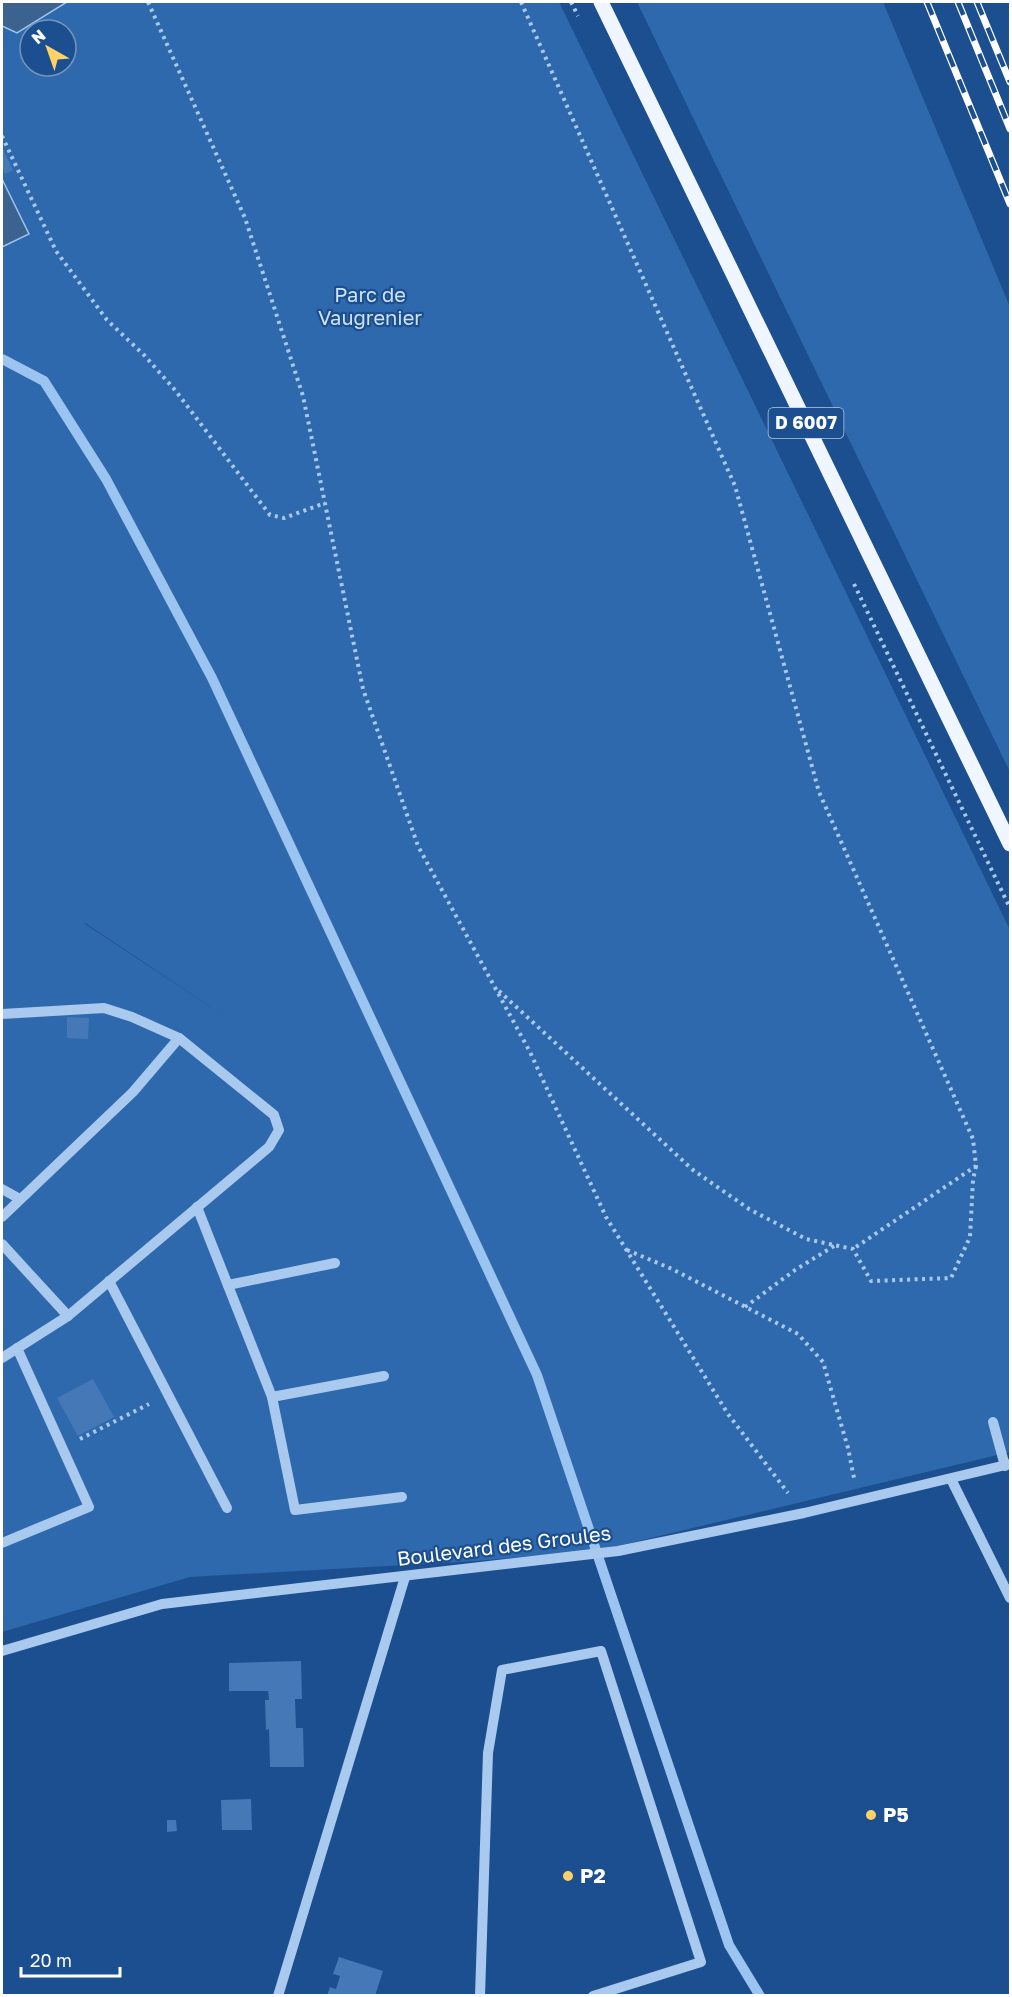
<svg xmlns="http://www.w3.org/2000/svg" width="1012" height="1997" viewBox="0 0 1012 1997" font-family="'Golos Text',sans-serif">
	<rect width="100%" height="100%" fill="#1b4f8f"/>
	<g fill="#2e69ad" fill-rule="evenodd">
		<path d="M67 2H559L1010 930V1452L601 1550 476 1561 190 1577 2 1632V247L29 233 2 179V26L17 33ZM30 30H66V66H30ZM85 923 229 1019 85 924Z"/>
		<path d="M637 2H883L1010 307V772Z"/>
	</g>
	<g fill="#3c6290" stroke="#9cc4f0" stroke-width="1.5">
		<path d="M2 2H67L17 33 2 26Z"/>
		<path d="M2 179 29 234 2 247Z"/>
	</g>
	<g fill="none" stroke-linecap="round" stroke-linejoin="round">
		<path stroke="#9cc4f0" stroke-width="10" d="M2 359 44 381 106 479 212 678 537 1375 729 1945 760 1996"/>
	</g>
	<g fill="#4478b7">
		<path d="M2 147 13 170 5 174 2 167Z"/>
		<path d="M67 1017 89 1018 88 1039 67 1038Z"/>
		<path d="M93 1379 114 1417 78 1436 57 1398Z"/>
		<path d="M301 1661 302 1699H295L296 1728H303L304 1767H270L269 1729 266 1730 265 1700H269L268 1691H229V1663Z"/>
		<path d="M251 1799 252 1830H222L221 1800Z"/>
		<path d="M167 1820H176L177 1831 167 1832Z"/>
		<path d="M339 1957 383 1971 375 1996H327L330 1987 336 1989 340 1976 333 1974Z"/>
	</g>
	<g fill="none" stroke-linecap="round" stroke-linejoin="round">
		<g stroke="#a9c9ee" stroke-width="4" stroke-dasharray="3 4.5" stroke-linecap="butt">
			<path d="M148 2 245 218 303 396 363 689 418 846 530 1052 606 1217 728 1414 788 1493"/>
			<path d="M521 2 735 486 819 792 973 1139 976 1166 853 1249"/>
			<path d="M571 2 578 16"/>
			<path d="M2 136 56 251 107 320 144 355 175 390 270 515 284 518 325 503"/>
			<path d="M854 584 1010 908"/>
			<path d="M499 991 693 1170 749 1209 806 1239 853 1249 871 1281 951 1278 970 1237 973 1180 976 1166"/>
			<path d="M627 1250 672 1269 798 1334 823 1362 848 1448 854 1478"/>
			<path d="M745 1307 795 1270 834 1246"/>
			<path d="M80 1439 149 1404"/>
		</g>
		<g stroke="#a9c9ee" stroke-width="10">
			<path d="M2 1014 104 1008 132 1017 179 1038 274 1115 279 1130 269 1147 68 1316 2 1244"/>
			<path d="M2 1189 20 1199"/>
			<path d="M197 1207 272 1397 295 1510 402 1497"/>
			<path d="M2 1217 133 1092 179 1038"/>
			<path d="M109 1281 227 1508"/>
			<path d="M228 1285 335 1263"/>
			<path d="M2 1358 68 1316"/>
			<path d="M272 1397 384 1376"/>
			<path d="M993 1422 1005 1466"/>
			<path d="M951 1479 1010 1598"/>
			<path d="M2 1543 89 1507 17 1348"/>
			<path d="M2 1651 162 1604 618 1551 804 1513 1010 1464"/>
			<path d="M278 1996 405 1577"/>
			<path d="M480 1996 488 1753 502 1670 601 1651 701 1962 593 1996"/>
		</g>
		<path stroke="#f0f6ff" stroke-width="15" d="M601 2 1010 844"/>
		<g stroke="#fff" stroke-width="7">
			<g id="rail">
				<path d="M927 2 1010 204"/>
				<path d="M958 2 1010 129"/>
				<path d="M977 2 1010 82"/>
			</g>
		</g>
		<use href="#rail" stroke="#1b4f8f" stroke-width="4.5" stroke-dasharray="14" stroke-linecap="butt"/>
	</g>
	<g fill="#ffd166" stroke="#1b4f8f" stroke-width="2">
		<circle cx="871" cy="1815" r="6"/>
		<circle cx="568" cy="1876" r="6"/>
	</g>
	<g text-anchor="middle" stroke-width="4.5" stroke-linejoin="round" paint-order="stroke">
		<rect fill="#1b4f8f" stroke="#bbcadd" stroke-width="1.5" x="768.5" y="408" width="75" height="30" rx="4.5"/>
		<g font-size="18" font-weight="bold" fill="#fff">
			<text x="806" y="429">D 6007</text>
		</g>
		<g font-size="20" fill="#cfe3fa" stroke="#1b4f8f">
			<text x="370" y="302">Parc de<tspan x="370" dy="23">Vaugrenier</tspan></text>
		</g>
		<g font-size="20" fill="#fff" stroke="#1b4f8f">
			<text transform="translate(504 1546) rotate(-7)" y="7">Boulevard des Groules</text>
		</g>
		<g font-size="20" font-weight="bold" fill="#fff" stroke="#1b4f8f" text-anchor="start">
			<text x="883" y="1822">P5</text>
			<text x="580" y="1883">P2</text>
		</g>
	</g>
	<rect width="1012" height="1997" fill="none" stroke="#ffffff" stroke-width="6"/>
	<g transform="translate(48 48) rotate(320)"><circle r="28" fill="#1b4f8f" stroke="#7695bc" stroke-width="1.5"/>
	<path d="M0-4.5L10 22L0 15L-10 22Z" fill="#ffd166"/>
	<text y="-9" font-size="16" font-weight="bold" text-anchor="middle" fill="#ffffff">N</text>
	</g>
	<path d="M21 1967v9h99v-9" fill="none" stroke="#ffffff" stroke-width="3"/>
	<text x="30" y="1967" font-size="18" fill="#ffffff" stroke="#1b4f8f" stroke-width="4.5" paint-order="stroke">20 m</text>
</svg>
